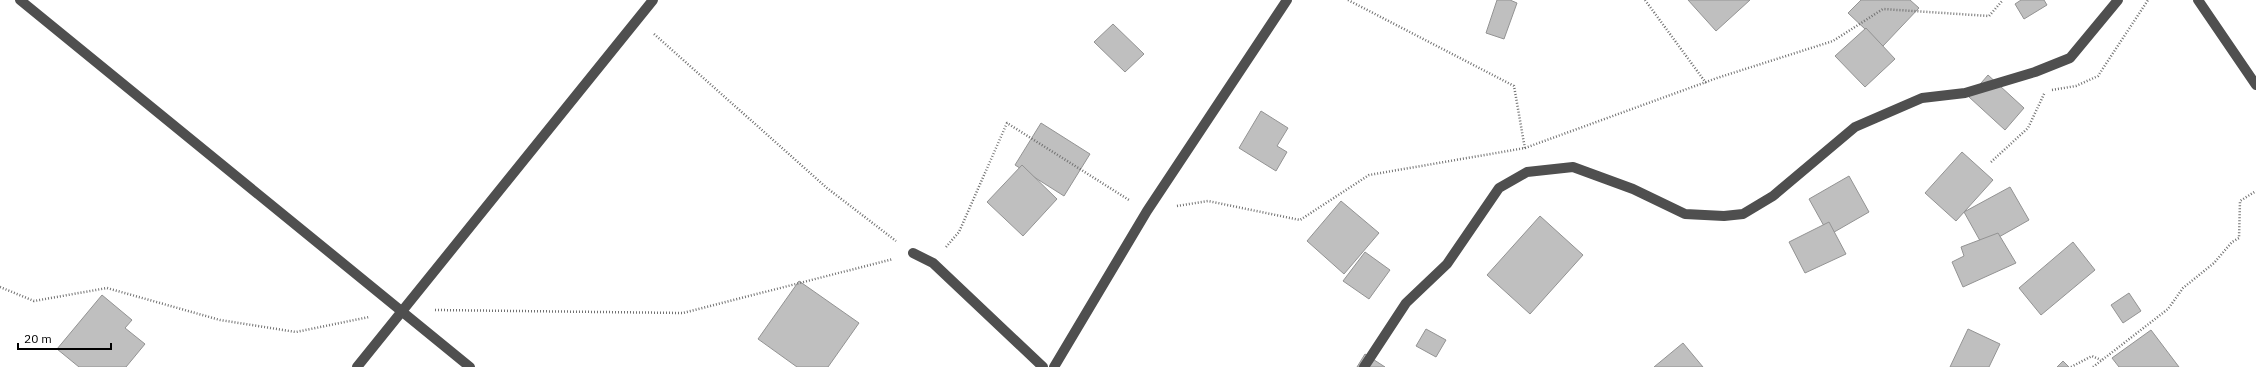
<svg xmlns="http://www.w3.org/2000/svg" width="2256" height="367" viewBox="0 0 2256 367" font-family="'IBM Plex Sans',sans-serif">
	<rect width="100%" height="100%" fill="#fff"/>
	<g fill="#bfbfbf" stroke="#939393">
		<path d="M1497 0H1510L1517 3 1504 39 1486 33Z"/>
		<path d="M1688 0H1750L1716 31Z"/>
		<path d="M1861 0H1910L1919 8 1883 46 1848 13Z"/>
		<path d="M2021 0H2044L2047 5 2024 19 2015 4Z"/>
		<path d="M1113 24 1144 54 1125 72 1094 42Z"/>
		<path d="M1866 28 1895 59 1865 87 1835 56Z"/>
		<path d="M1988 75 2024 108 2005 130 1969 97Z"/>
		<path d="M1261 111 1288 128 1277 146 1287 152 1276 171 1239 148Z"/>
		<path d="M1041 123 1090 154 1064 196 1015 165Z"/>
		<path d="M1962 152 1993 180 1956 221 1925 193Z"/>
		<path d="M1022 165 1057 199 1023 236 987 202Z"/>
		<path d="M1849 176 1869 212 1829 235 1809 199Z"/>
		<path d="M2010 187 2029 220 1983 246 1964 212Z"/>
		<path d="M1341 201 1379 233 1344 274 1307 241Z"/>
		<path d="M1540 216 1583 255 1530 314 1487 275Z"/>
		<path d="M1829 222 1846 254 1805 273 1789 242Z"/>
		<path d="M1998 233 2016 263 1963 287 1952 262 1964 256 1961 247Z"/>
		<path d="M2073 242 2095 270 2041 315 2019 288Z"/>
		<path d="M1365 252 1390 270 1369 299 1343 281Z"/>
		<path d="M799 281 859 323 828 367H797L758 339Z"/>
		<path d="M2129 293 2141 311 2123 323 2111 305Z"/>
		<path d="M102 295 132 320 125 328 145 344 126 367H79L57 349Z"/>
		<path d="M1426 329 1446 340 1436 357 1416 346Z"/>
		<path d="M1968 329 2000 344 1989 367H1950Z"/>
		<path d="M2151 330 2179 367H2119L2112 358Z"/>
		<path d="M1683 343 1703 367H1654Z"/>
		<path d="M1365 354 1385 367H1357Z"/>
		<path d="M2063 361 2069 367H2057Z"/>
	</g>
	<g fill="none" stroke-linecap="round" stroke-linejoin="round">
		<g stroke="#717171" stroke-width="2.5" stroke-dasharray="1 2" stroke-linecap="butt">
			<path d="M1348 0 1514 86 1525 149"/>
			<path d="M1645 0 1706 83"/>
			<path d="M654 34 827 188 896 241"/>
			<path d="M2052 90 2076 86 2098 76 2148 0"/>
			<path d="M1991 162 2028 128 2045 92"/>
			<path d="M1177 206 1208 201 1300 220 1369 175 1525 148 1717 78 1833 41 1883 9 1989 16 2003 0"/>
			<path d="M946 247 959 232 1007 123 1129 200"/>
			<path d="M0 287 34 301 107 288 220 320 296 332 369 317"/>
			<path d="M435 310 683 313 893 259"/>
			<path d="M2071 367 2092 356 2101 360"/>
			<path d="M2093 367 2168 309 2183 288 2214 263 2232 242 2239 238 2240 201 2256 191"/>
		</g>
		<g stroke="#4f4f4f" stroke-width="10">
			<path d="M20 0 470 367"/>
			<path d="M2198 0 2256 85"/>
			<path d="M913 253 933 263 1043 367"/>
			<path d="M357 367 653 0"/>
			<path d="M1054 367 1147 211 1287 0"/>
			<path d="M1364 367 1406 303 1447 264 1499 188 1527 172 1573 167 1633 189 1685 214 1724 216 1743 214 1773 196 1855 127 1922 98 1965 93 2035 72 2070 58 2118 0"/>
		</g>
	</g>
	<path d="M18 343v6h93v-6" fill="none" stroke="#000000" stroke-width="2"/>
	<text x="24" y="343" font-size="12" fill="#000000" stroke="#ffffff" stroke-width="3" paint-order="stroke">20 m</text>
</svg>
